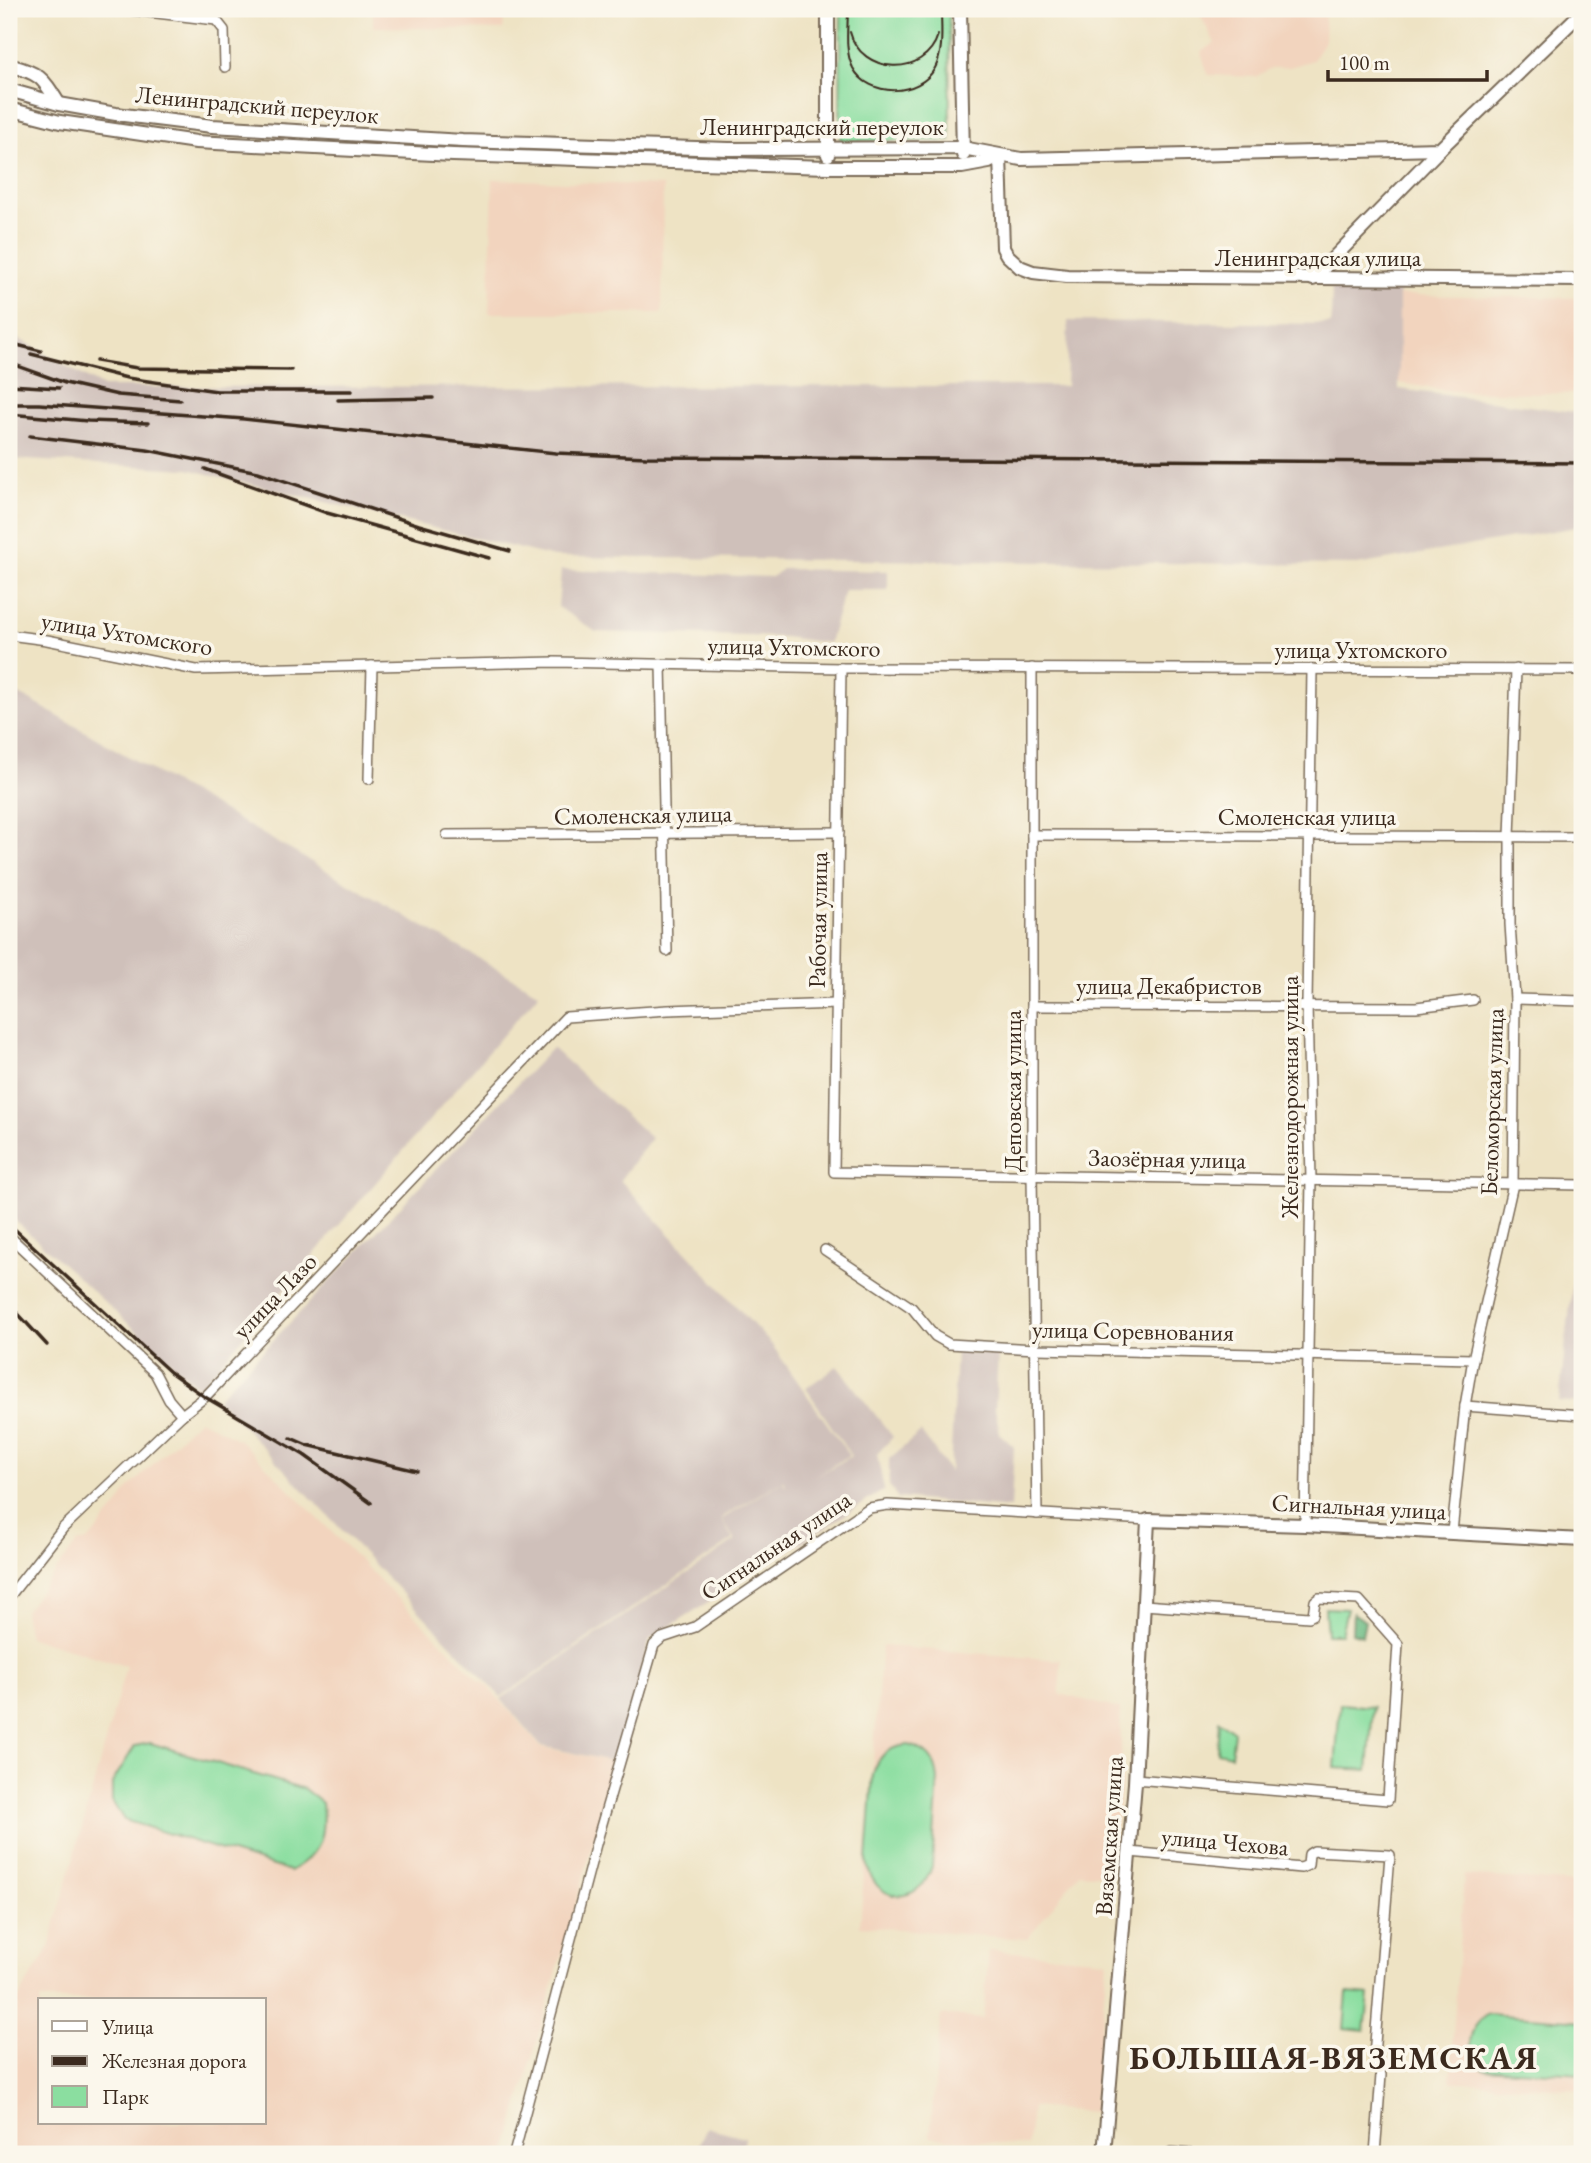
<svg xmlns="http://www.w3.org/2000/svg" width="1591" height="2163" viewBox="0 0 1591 2163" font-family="'EB Garamond',serif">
	<rect width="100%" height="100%" fill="#fbf7ec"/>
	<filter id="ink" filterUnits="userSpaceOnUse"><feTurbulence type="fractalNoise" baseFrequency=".0143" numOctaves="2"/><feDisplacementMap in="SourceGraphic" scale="14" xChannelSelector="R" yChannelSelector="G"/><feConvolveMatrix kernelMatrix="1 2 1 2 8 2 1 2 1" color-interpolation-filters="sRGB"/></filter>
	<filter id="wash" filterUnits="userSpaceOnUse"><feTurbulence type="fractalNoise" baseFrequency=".00686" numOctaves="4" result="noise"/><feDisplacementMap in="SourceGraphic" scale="28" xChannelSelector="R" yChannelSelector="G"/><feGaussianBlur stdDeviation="1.57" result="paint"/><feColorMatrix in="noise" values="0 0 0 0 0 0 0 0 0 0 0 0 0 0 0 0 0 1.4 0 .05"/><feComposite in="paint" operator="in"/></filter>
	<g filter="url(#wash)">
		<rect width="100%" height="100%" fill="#eee3c4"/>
		<g fill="#f2d4be" fill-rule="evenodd">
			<path d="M373 9H505L503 30 373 27Z"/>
			<path d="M1250 9H1325L1324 41 1313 60 1290 67 1271 68 1256 77 1208 75 1201 52 1215 43 1198 11 1249 13Z"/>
			<path d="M493 179 663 186 662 313H489Z"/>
			<path d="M1399 295 1582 298V394L1450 391 1399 383Z"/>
			<path d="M199 1419 241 1441 481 1682 483 1681 541 1747 616 1762 505 2154H9V2013L49 1948 126 1666 29 1637 24 1612 77 1543 88 1541 118 1505 127 1490ZM40 2000H264V2123H40Z"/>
			<path d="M882 1646 1061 1660 1059 1694 1120 1709 1122 1782 1110 1875 1079 1873 1027 1939 860 1926Z"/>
			<path d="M1464 1875 1582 1883V2090L1450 2081Z"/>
			<path d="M989 1950 1107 1960 1094 2112 1032 2107 1028 2146 930 2137 941 2015 983 2019Z"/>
		</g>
		<g fill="#cfc0ba">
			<path d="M1332 287H1399V389L1582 413V526L1357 565 554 557 188 469 9 459V333L103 387 1066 386 1068 321 1331 324Z"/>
			<path d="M782 569 888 571V590H844L829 643 784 637 596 632 558 607 561 570 772 577Z"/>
			<path d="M9 688 539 993 199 1388 9 1215Z"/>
			<path d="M552 1048 651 1138 620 1180 772 1345 849 1455 815 1477 851 1456 806 1388 837 1366 893 1437 877 1454 884 1490 650 1639 616 1762 541 1746 501 1699 735 1541 722 1519 782 1481 786 1487 783 1480 721 1518 733 1540 501 1697 217 1399Z"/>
			<path d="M1573 1281 1582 1282V1403L1559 1401Z"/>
			<path d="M956 1352 998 1355 995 1409 1000 1434 1014 1447 1011 1508 898 1498 889 1486V1459L921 1432 950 1472Z"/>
			<path d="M707 2127 744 2137 743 2154H694Z"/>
		</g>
		<g fill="#8bdea0" stroke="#63845f" stroke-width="2">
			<path d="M841 9H949L950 141H840Z"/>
			<path d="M1325 1608 1347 1609 1341 1634H1327Z"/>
			<path d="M1340 1704 1373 1707 1368 1770 1335 1768Z"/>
			<path d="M1219 1721 1234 1732 1231 1755 1217 1752Z"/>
			<path d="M150 1743 304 1789 322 1803C325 1837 321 1854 290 1871L124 1820 112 1801V1783L135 1746Z"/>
			<path d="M908 1745C927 1750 936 1759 938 1779L932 1866C920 1908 872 1904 867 1861L873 1774C879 1755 888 1747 908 1745Z"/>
			<path d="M1347 1993 1369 1995 1365 2031 1344 2029Z"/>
			<path d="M1487 2014 1582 2021V2074L1483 2068C1464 2049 1467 2030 1487 2014Z"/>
		</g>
		<path fill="#70bd86" stroke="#567452" stroke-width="2" d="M1353 1613 1365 1621 1362 1636 1352 1633Z"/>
	</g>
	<g filter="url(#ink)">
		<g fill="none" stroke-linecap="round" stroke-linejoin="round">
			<g stroke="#7a6b58" stroke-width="12">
				<g id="street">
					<path d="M122 9 216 20 224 30 225 67"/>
					<path d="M9 635 47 640 196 670 555 662 841 668 1582 670"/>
					<path d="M661 664 667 951"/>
					<path d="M841 668 834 1172 1582 1185"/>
					<path d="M1032 668V1176L1037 1514"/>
					<path d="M369 779 372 666"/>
					<path d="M447 835 839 832"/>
					<path d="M1032 835 1582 837"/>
					<path d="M1515 999 1582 1001"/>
					<path d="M1032 1006 1416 1007 1473 1000"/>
					<path d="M9 1236 155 1373 169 1400 182 1415"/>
					<path d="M825 1250 912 1308 935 1336 949 1344 1036 1349 1473 1359"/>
					<path d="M1465 1406 1582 1415"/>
					<path d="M1305 1525 1311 1180 1307 1005 1312 669"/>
					<path d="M1452 1532 1465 1406 1473 1359 1513 1184 1515 999 1510 924V837L1516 669"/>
					<path d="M9 1597 63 1528 182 1415 205 1397 566 1017 668 1010 836 1004"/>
					<path d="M1135 1779 1388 1800 1398 1644 1359 1600 1319 1598 1315 1601 1313 1615 1309 1617 1144 1605"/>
					<path d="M1130 1852 1301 1868 1308 1865 1309 1854 1314 1851 1390 1855 1374 2056 1381 2075 1375 2154"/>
					<path d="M514 2154 596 1844 654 1645 662 1638 695 1627 869 1508 888 1505 1148 1520"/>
					<path d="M1167 2154 1171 2152 1192 2154"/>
				</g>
			</g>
			<g stroke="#7a6b58" stroke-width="16">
				<g id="secondary">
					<path d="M828 9V155"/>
					<path d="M960 9 963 155"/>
					<path d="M9 65C41 74 42 77 59 104"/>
					<path d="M9 90 59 104 116 114 212 126 463 141 729 149 963 148 1021 159 1440 149 1582 12"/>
					<path d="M9 109 60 122 196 142 453 155 828 167H962L989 162 1000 156"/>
					<path d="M1000 156 1003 248 1007 255 1020 267 1033 272 1067 276 1582 280"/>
					<path d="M1313 279 1440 149"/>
					<path d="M1104 2154 1135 1783 1148 1520 1305 1525 1582 1540"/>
				</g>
			</g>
			<use href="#street" stroke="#fff" stroke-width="9"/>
			<use href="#secondary" stroke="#fff" stroke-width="12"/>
			<g stroke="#3b2a1e" stroke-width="2">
				<path d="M848 9C848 28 844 50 853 68 869 98 919 97 935 68 944 51 941 27 941 9"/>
				<path d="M850 32C861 75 925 78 938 35"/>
			</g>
			<g stroke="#3b2a1e" stroke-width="3.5">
				<path d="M9 343 41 351"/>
				<path d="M31 354 127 378 217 391H352"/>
				<path d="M96 361 137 368 291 370"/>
				<path d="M9 363 65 383 118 395 180 400"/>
				<path d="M9 385 59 388"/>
				<path d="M338 400 433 398"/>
				<path d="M9 404H39L244 419 556 453 646 457 1582 463"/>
				<path d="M9 414 88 421 148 423"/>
				<path d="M30 436 147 450 258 472 419 525 510 551"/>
				<path d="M205 469 327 513 489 558"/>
				<path d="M9 1224 170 1372 205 1397 304 1455 371 1503"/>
				<path d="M9 1304 47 1345"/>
				<path d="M291 1438 307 1445 417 1471"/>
			</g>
		</g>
	</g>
	<g text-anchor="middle" stroke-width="7" stroke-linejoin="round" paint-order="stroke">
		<g font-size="24" fill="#3b2a1e" stroke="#fbf7ec">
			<text transform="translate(257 105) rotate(5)" y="8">Ленинградский переулок</text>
			<text x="822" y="135">Ленинградский переулок</text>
			<text x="1318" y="266">Ленинградская улица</text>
			<text transform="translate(127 634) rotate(9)" y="8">улица Ухтомского</text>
			<text transform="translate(794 647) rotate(1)" y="8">улица Ухтомского</text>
			<text x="1361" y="658">улица Ухтомского</text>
			<text transform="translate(643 815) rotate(-1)" y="8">Смоленская улица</text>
			<text x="1307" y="825">Смоленская улица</text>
			<text transform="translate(818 920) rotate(-89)" y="8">Рабочая улица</text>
			<text x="1169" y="994">улица Декабристов</text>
			<text transform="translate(1013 1091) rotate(-90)" y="8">Деповская улица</text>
			<text transform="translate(1290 1097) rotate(-90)" y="8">Железнодорожная улица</text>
			<text transform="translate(1492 1102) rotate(-88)" y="8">Беломорская улица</text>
			<text transform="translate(1167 1159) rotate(1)" y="8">Заозёрная улица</text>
			<text transform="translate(275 1296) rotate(-46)" y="8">улица Лазо</text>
			<text transform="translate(1133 1331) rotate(1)" y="8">улица Соревнования</text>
			<text transform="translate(1359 1507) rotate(3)" y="8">Сигнальная улица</text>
			<text transform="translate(776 1546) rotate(-34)" y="8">Сигнальная улица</text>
			<text transform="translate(1109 1836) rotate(-86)" y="8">Вяземская улица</text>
			<text transform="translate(1225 1842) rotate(5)" y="8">улица Чехова</text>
		</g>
		<g font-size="32" font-weight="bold" letter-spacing="2" fill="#3b2a1e" stroke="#fbf7ec">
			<text x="1334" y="2069">БОЛЬШАЯ-ВЯЗЕМСКАЯ</text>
		</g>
	</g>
	<rect width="1591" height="2163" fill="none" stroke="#fbf7ec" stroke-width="35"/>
	<rect x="38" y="1998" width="228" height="126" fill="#fbf7ec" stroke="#aea59a" stroke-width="2"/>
	<rect x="52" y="2021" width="35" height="10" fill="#ffffff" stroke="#aea59a" stroke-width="2"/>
	<text x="102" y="2034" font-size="21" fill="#3b2a1e">Улица</text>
	<rect x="52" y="2056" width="35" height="10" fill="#3b2a1e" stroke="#aea59a" stroke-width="2"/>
	<text x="102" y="2068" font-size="21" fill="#3b2a1e">Железная дорога</text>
	<rect x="52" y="2086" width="35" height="21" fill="#8bdea0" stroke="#aea59a" stroke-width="2"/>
	<text x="102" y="2104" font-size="21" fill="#3b2a1e">Парк</text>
	<path d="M1328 70v10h159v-10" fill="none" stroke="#3b2a1e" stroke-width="3.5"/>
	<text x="1339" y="70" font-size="21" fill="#3b2a1e" stroke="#fbf7ec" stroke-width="5" paint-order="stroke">100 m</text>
</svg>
